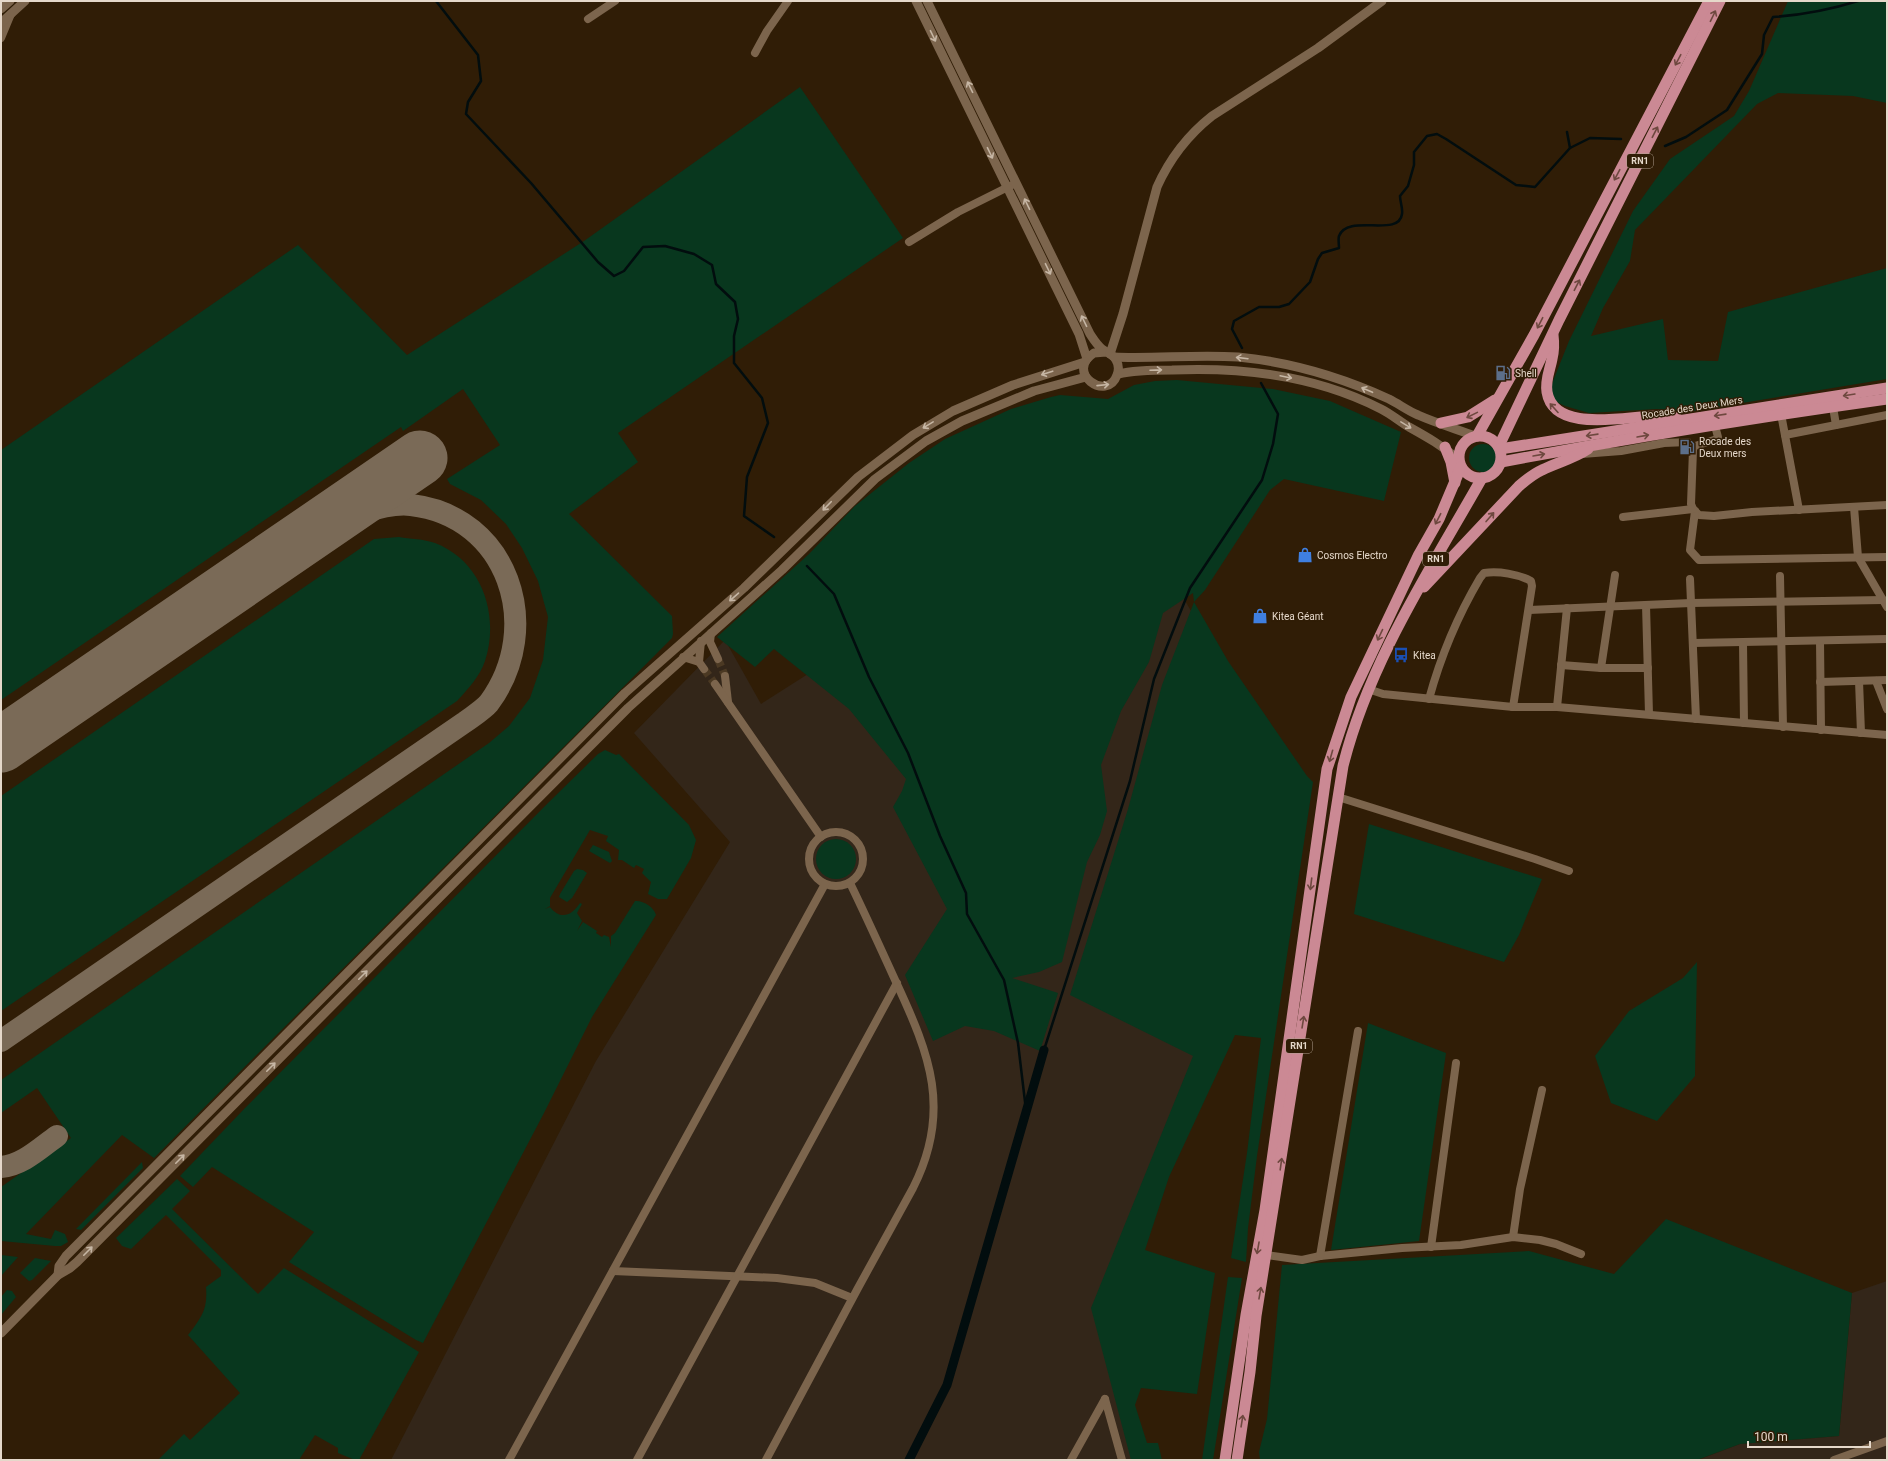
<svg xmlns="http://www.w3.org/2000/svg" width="1888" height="1461" viewBox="0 0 1888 1461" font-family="Roboto,sans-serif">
	<rect width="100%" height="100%" fill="#301d06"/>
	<g fill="#332619">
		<path d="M1135 513 1191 611 1307 786 1101 1301 1138 1460H391L596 1061 730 842 634 733 725 640 761 704 819 667Z"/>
		<path d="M1887 1281V1460H1698L1740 1444 1839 1436 1852 1293Z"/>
	</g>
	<g fill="#08371e">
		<path d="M1788 1H1887V103L1853 96 1778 93 1757 104 1635 230 1630 261 1603 308 1591 336 1663 319 1668 360 1718 361 1728 312 1887 268V379L1688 412 1657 409 1589 413 1565 406 1548 398 1553 381 1569 341 1633 211 1670 159 1734 116 1749 91Z"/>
		<path d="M800 87 903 238 618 433 638 462 569 514 672 616 673 634 672 638 154 1158 122 1135 26 1234 51 1239 55 1230 65 1234 68 1242 61 1246H55L1 1241V1187L71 1138 37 1088 1 1113V1080L489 743 509 726 530 698 543 660 548 617 538 581 522 548 506 524 481 500 450 484 447 479 500 445 463 389 403 431 401 427 1 700V450L298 245 407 355 584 241Z"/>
		<path d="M1177 380 1273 389 1330 401 1401 432 1384 501 1284 479 1270 490 1205 590 1194 602 1228 661 1307 776 1313 782 1257 1156 1248 1228 1246 1262 1231 1258 1247 1153 1261 1038 1235 1035 1169 1177 1145 1250 1215 1273 1197 1394 1141 1388 1135 1405 1147 1443H1158L1162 1460H1131L1091 1308 1193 1056 1070 995 1128 809 1162 685 1194 602 1193 593 1163 613 1149 662 1121 711 1101 765 1107 811 1100 835 1087 862 1062 962 1039 972 1012 978 1058 993 1040 1051 994 1031 965 1026 933 1041 905 975 947 909 893 807 902 791 906 779 849 709 774 649 755 667 717 637 809 554 855 506 909 463 945 439 1011 409 1051 397 1060 395 1108 399 1134 385 1155 381Z"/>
		<circle cx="1483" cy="458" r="14"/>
		<path d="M399 537C410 539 424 539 435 543 482 561 500 615 485 661 480 676 468 689 457 701L1 1011V796L374 539Z"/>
		<path d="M605 750 616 755 619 754 689 825 696 840 691 858 667 899H658L648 894 651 882 642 873 644 869 636 865 634 868 622 860H618L619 850 606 841 608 836 590 830 550 898V906L545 909 550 907C561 921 572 915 580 903L582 904 577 913 582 921 577 931 583 922 597 931 596 933 602 937 604 935 609 937 611 947V936L615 933 635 901C643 900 654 907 656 915L592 1017 544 1113 423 1343 416 1340 289 1262 314 1232 212 1167 193 1187 180 1176 245 1108 548 803 598 754Z"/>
		<path d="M1369 824 1542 879 1519 935 1504 962 1354 914Z"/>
		<circle cx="836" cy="859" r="20"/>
		<path d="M593 845 609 852 612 861 610 863 589 851Z"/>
		<path d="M577 869 583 870 587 873 572 898 567 902 559 897 560 894 574 871Z"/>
		<path d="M1697 962 1695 1076 1657 1121 1611 1103 1595 1056 1629 1011 1683 978Z"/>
		<path d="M1368 1023 1446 1053 1419 1241 1331 1250Z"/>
		<path d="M142 1162 143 1168 81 1230 76 1229Z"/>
		<path d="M177 1179 190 1191 172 1209 258 1294 284 1268 419 1352 359 1460H355L338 1453V1448L315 1435 299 1460H158L184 1434 190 1440 240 1393 188 1335C201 1318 208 1310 206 1287L221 1276V1270L166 1215 131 1249 122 1246 116 1238Z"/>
		<path d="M1666 1219 1852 1293 1839 1436 1740 1444 1697 1460H1260L1259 1452 1267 1419 1282 1265 1529 1251 1614 1274Z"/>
		<path d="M1 1255 18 1257 1 1276Z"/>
		<path d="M35 1258 51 1261 32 1280 29 1281 20 1273Z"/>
		<path d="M1228 1277 1242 1278 1213 1460H1202Z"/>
		<path d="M7 1290 12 1291 16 1297 1 1315V1297Z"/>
	</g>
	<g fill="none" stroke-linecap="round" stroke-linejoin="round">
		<g stroke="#020d0e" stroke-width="2.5">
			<path d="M436 1 478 55 481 81 468 102 466 114 531 183 598 262 614 276 624 271 643 247 665 246 694 254 712 265 716 284 735 302 738 319 734 336V363L762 398 768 423 747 477 744 516 774 537"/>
			<path d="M1665 146 1686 137 1727 110 1762 54 1764 35 1773 17C1802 15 1829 10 1858 1"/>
			<path d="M1570 148 1590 138 1621 139"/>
			<path d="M1242 348 1232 329 1234 321 1259 307H1279L1289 304 1310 282 1318 259 1322 253 1339 248C1339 244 1338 239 1339 236 1348 213 1399 238 1402 214 1403 208 1400 202 1400 196L1408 186 1414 165V152L1427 136 1437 134 1446 139 1516 185 1535 187 1570 148 1567 132"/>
			<path d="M807 566 834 594 869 677 908 753 940 836 966 893 967 914 1004 980 1018 1043 1026 1110"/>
			<path d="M1044 1050 1130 781 1154 679 1190 588 1262 480 1273 444 1278 414 1261 383"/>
		</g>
		<path stroke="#020d0e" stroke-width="9" d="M909 1460 947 1385 1044 1050"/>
		<g stroke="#7a6a57" stroke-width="22">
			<path d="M1 1041 465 722C473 716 483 710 489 703 545 627 508 516 411 505 378 501 331 526 301 539"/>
			<path d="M1 1167C23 1165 40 1148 57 1136"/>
		</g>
		<path stroke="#7a6a57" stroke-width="55" d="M1 745 420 458"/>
		<g stroke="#4b3923" stroke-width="8" stroke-dasharray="8 4" stroke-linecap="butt">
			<path d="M718 659 725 676"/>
			<path d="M704 669 715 684"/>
		</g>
		<g stroke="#7c654d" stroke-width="8">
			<path d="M588 19 615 1"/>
			<path d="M1 38 11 14"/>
			<path d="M755 53 767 31 788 1"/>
			<path d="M909 242 958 212 1012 185"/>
			<path d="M1833 407 1836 425"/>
			<path d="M1781 414 1799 510"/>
			<path d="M1785 435 1887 415"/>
			<path d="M1692 447 1717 439 1718 437 1715 426"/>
			<path d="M1582 454 1621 451 1664 443 1688 442 1692 445 1693 450 1691 504 1693 509 1699 515 1714 516 1752 512 1887 505"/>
			<path d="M1854 507 1858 557 1887 607"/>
			<path d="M1695 511 1690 550 1699 560 1887 557"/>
			<path d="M1623 517 1693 509"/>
			<path d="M1780 576 1783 727"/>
			<path d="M1690 579 1696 719"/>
			<path d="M1646 605 1649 714"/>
			<path d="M1529 610 1691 603 1883 600"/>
			<path d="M711 633 710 642 718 659"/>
			<path d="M1820 641 1821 730"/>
			<path d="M1693 643 1887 639"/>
			<path d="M1743 643 1744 723"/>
			<path d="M683 657 699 662 704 669"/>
			<path d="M699 662 701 641"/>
			<path d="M1561 665 1601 668H1648"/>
			<path d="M1601 668 1615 575"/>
			<path d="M725 676 728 702"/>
			<path d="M1859 681 1861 733"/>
			<path d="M1876 681 1887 709"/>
			<path d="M1820 682 1887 680"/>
			<path d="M715 684 821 837"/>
			<path d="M1368 689 1383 694 1513 707H1557L1887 735"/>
			<path d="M1429 699C1441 655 1457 617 1480 578L1484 573C1499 571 1518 574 1531 581L1532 586 1513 707"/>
			<path d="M1557 707 1567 608"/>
			<path d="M1338 797 1535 859 1569 871"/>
			<circle cx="836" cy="859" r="27"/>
			<path d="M1513 1237 1520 1189 1542 1090"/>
			<path d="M1431 1247 1456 1063"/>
			<path d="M1267 1255 1302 1260 1320 1256 1402 1248 1461 1245 1513 1237 1540 1240 1556 1244 1581 1254"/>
			<path d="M1320 1256 1358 1031"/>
			<path d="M613 1271 777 1278 815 1283 852 1298"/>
			<path d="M1105 1399 1122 1460"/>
			<path d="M509 1460 825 884"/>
			<path d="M637 1460 897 983"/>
			<path d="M766 1460 858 1288 913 1188C952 1111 930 1055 896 982 881 949 866 916 850 883"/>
			<path d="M1071 1460 1105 1399"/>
			<path d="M1834 1460 1887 1441"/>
		</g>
		<g stroke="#7c654d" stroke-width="9">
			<path d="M916 1 1079 334 1087 359"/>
			<path d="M927 1 1090 334C1094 340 1097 345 1102 349 1107 353 1113 354 1116 360 1119 365 1119 370 1117 375 1107 403 1064 372 1094 353L1106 352"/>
			<path d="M1 9 10 1"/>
			<path d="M1 23 25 1"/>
			<path d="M1110 354 1123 314 1157 187C1170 158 1188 135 1212 116L1318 48 1382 1"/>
			<path d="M1114 357C1155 359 1196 354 1238 357 1290 362 1341 377 1389 399 1399 404 1408 411 1418 415 1436 423 1456 429 1475 436"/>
			<path d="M1118 374C1135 370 1154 370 1172 370 1242 367 1317 376 1381 409 1391 414 1399 421 1409 427 1427 437 1443 446 1459 460"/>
			<path d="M58 1275 59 1266 66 1256 625 693 744 588 858 477 913 435 953 411 1013 385 1085 362"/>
			<path d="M1 1333 58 1275 70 1268 77 1262 628 708 782 570 875 479 926 441 962 421 1034 391 1086 377"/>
		</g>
		<g stroke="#cb8994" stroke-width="11">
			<path d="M1553 335C1554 343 1554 351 1552 359 1550 370 1545 380 1547 392 1554 434 1626 416 1656 416 1663 415 1670 417 1677 418"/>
			<path d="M1441 423 1468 417 1495 400"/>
			<circle cx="1480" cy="457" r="21"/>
			<path d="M1477 436 1534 335 1709 1"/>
			<path d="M1499 446 1559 320 1720 1"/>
			<path d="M1445 447 1451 462 1455 483"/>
			<path d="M1500 449 1887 388"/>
			<path d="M1501 462C1629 438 1758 417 1887 399"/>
			<path d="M1424 587 1519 486C1526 480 1533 474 1542 470 1558 462 1573 459 1588 449"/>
			<path d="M1225 1460 1246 1315 1265 1210 1327 769 1351 697 1418 556 1439 519 1461 467"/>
			<path d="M1237 1460 1250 1372 1256 1316 1343 766C1369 662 1430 570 1482 478"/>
		</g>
	</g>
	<defs><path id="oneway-shaft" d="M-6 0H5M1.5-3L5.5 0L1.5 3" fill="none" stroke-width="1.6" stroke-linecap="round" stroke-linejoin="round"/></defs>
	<g stroke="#6e483f">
		<use href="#oneway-shaft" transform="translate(1713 16) rotate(-64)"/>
		<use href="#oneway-shaft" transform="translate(1678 60) rotate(118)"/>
		<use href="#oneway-shaft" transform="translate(1655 132) rotate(-63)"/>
		<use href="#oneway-shaft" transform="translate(1617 175) rotate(118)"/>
		<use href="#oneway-shaft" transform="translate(1577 285) rotate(-63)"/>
		<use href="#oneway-shaft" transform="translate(1540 323) rotate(117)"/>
		<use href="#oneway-shaft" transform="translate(1849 395) rotate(171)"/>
		<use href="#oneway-shaft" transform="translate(1554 408) rotate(-132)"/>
		<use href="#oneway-shaft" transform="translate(1472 415) rotate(154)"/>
		<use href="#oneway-shaft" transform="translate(1720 415) rotate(172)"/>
		<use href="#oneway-shaft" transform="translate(1592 435) rotate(172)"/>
		<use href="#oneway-shaft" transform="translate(1643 436) rotate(-10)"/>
		<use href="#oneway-shaft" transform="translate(1539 455) rotate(-10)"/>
		<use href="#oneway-shaft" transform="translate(1490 517) rotate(-49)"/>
		<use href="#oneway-shaft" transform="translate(1438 519) rotate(117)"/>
		<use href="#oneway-shaft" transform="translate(1380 635) rotate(115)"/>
		<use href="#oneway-shaft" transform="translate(1331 756) rotate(106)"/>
		<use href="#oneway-shaft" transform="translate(1311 884) rotate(97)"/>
		<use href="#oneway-shaft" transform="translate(1303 1022) rotate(-81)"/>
		<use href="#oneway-shaft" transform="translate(1281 1164) rotate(-82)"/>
		<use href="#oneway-shaft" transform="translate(1258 1248) rotate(100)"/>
		<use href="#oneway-shaft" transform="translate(1260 1293) rotate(-80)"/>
		<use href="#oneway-shaft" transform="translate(1242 1421) rotate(-81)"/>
	</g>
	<g stroke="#c6b6a4">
		<use href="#oneway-shaft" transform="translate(933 36) rotate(64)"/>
		<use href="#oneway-shaft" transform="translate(970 87) rotate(-116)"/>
		<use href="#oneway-shaft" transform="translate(990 153) rotate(64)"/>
		<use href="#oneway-shaft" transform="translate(1027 204) rotate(-116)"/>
		<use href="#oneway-shaft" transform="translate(1048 269) rotate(64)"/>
		<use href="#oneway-shaft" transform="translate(1084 321) rotate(-116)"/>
		<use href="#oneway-shaft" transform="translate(1242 358) rotate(-173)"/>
		<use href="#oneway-shaft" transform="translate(1156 370) rotate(-2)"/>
		<use href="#oneway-shaft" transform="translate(1047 373) rotate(162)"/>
		<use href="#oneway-shaft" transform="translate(1286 377) rotate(12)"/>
		<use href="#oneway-shaft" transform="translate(1103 385) rotate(-6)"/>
		<use href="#oneway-shaft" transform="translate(1367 390) rotate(-157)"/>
		<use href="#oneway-shaft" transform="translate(928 425) rotate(149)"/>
		<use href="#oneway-shaft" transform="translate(1406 425) rotate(31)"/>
		<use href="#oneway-shaft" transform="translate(827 506) rotate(134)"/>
		<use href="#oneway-shaft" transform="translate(734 597) rotate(139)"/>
		<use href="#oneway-shaft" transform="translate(363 975) rotate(-45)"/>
		<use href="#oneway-shaft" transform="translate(271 1067) rotate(-45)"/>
		<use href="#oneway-shaft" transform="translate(180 1159) rotate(-45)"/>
		<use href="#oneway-shaft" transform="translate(88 1251) rotate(-45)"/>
	</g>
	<defs>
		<g id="fuel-bare" transform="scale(1.2)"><path d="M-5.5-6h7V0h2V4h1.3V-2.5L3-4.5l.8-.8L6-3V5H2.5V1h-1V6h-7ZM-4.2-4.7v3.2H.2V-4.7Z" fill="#5c6f8a" stroke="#301d06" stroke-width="2.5" paint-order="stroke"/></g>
		<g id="shop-bare" transform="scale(1.2)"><path d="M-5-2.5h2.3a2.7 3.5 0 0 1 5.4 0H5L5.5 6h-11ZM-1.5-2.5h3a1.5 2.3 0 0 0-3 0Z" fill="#3f7fe0" stroke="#301d06" stroke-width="2.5" paint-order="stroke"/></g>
		<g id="bus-bare" transform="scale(1.2)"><path d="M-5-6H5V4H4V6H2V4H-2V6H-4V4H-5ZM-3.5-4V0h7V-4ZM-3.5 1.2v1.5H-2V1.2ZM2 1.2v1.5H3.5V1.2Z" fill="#1a4fb4" stroke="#301d06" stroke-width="2.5" paint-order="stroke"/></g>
	</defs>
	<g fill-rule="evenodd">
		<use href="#fuel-bare" x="1503" y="373"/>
		<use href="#fuel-bare" x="1687" y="447"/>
		<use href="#shop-bare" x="1305" y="555"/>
		<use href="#shop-bare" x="1260" y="616"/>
		<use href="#bus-bare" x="1401" y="655"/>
	</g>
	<g text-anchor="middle" stroke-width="3" stroke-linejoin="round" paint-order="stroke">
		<g fill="#301d06" stroke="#afa08f" stroke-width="1">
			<rect x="1627" y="154" width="26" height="14" rx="3"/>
			<rect x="1423" y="552" width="26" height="14" rx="3"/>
			<rect x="1286" y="1039" width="26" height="14" rx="3"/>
		</g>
		<g font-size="9" font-weight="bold" fill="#e5d8ca">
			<text x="1640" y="164">RN1</text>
			<text x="1436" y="562">RN1</text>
			<text x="1299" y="1049">RN1</text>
		</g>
		<g font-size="10" fill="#e5d8ca" stroke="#301d06" text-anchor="start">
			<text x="1515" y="377">Shell</text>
			<text x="1699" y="445">Rocade des<tspan x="1699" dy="12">Deux mers</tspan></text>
			<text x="1317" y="559">Cosmos Electro</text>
			<text x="1272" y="620">Kitea Géant</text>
			<text x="1413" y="659">Kitea</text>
		</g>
		<g font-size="10" fill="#e5d8ca" stroke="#301d06">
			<text transform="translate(1692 407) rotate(-9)" y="4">Rocade des Deux Mers</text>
		</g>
	</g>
	<rect width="1888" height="1461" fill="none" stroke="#e5d8ca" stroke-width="4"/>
	<path d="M1748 1441v6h122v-6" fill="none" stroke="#e5d8ca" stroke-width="2"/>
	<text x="1754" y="1441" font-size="12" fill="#e5d8ca" stroke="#301d06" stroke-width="3" paint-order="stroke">100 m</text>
</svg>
